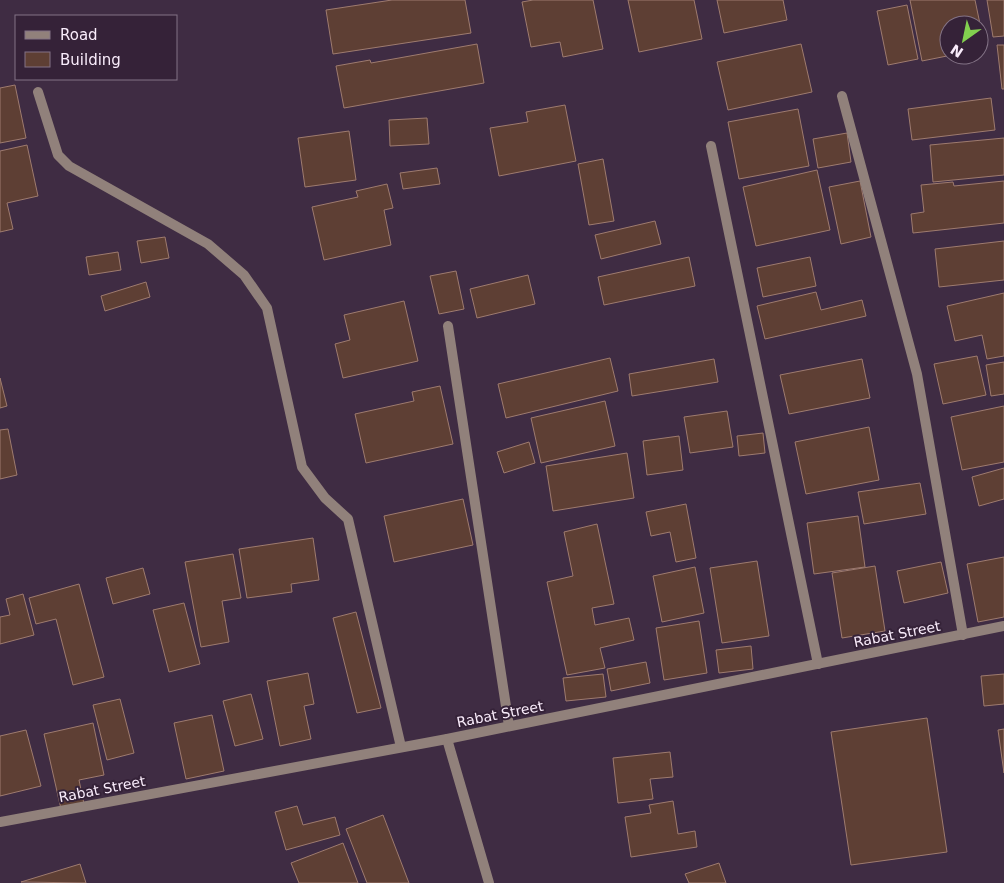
<svg xmlns="http://www.w3.org/2000/svg" width="1004" height="883" viewBox="0 0 1004 883" font-family="'DejaVu Sans',sans-serif">
	<rect width="100%" height="100%" fill="#3f2c43"/>
	<g fill="#5e3f34" stroke="#9e7b6f">
		<path d="M392 0H465L471 33 333 54 326 10Z"/>
		<path d="M533 0H593L603 49 563 57 560 42 531 47 522 2Z"/>
		<path d="M628 0H694L702 39 639 52Z"/>
		<path d="M717 0H783L787 20 724 33Z"/>
		<path d="M910 0H975L985 48 979 49V25H949V55H952L922 61Z"/>
		<path d="M987 0H1004V36L993 37Z"/>
		<path d="M907 5 918 59 888 65 877 11Z"/>
		<path d="M477 44 484 83 344 108 336 66 370 60 371 63Z"/>
		<path d="M801 44 812 92 728 110 717 62Z"/>
		<path d="M997 45H1004V89H1002Z"/>
		<path d="M15 85 26 138 0 143V88Z"/>
		<path d="M991 98 995 130 912 140 908 109Z"/>
		<path d="M565 105 576 161 499 176 490 128 528 122 526 112Z"/>
		<path d="M798 109 809 166 739 179 728 122Z"/>
		<path d="M427 118 429 144 390 146 389 120Z"/>
		<path d="M349 131 356 180 305 187 298 138Z"/>
		<path d="M847 133 851 162 818 168 813 139Z"/>
		<path d="M1004 138V175L933 182 930 145Z"/>
		<path d="M27 145 38 196 7 203 13 229 0 232V151Z"/>
		<path d="M603 159 614 221 589 225 578 164Z"/>
		<path d="M437 168 440 184 403 189 400 173Z"/>
		<path d="M817 170 830 230 756 246 743 187Z"/>
		<path d="M860 181 871 237 841 244 829 187Z"/>
		<path d="M1004 181V223L913 233 911 214 924 212 921 185 953 182 954 186Z"/>
		<path d="M387 184 393 208 384 210 391 245 324 260 312 207 358 197 356 191Z"/>
		<path d="M655 221 661 244 601 259 595 235Z"/>
		<path d="M165 237 169 258 141 263 137 241Z"/>
		<path d="M1004 241V280L939 287 935 249Z"/>
		<path d="M118 252 121 270 89 275 86 257Z"/>
		<path d="M689 257 695 286 604 305 598 277Z"/>
		<path d="M810 257 816 286 763 297 757 268Z"/>
		<path d="M456 271 464 309 439 314 430 276Z"/>
		<path d="M528 275 535 304 477 318 470 289Z"/>
		<path d="M146 282 150 297 105 311 101 296Z"/>
		<path d="M816 292 821 310 862 300 866 316 765 339 757 306Z"/>
		<path d="M1004 293V356L987 359 982 335 955 341 947 306Z"/>
		<path d="M404 301 418 361 343 378 335 344 350 340 344 315Z"/>
		<path d="M977 356 986 395 943 404 934 364Z"/>
		<path d="M610 358 618 391 506 418 498 384Z"/>
		<path d="M714 359 718 382 632 396 629 374Z"/>
		<path d="M862 359 870 398 789 414 780 375Z"/>
		<path d="M1004 362V394L991 396 986 365Z"/>
		<path d="M0 378 7 406 0 408Z"/>
		<path d="M440 386 453 444 366 463 355 414 414 401 412 392Z"/>
		<path d="M605 401 615 446 541 463 531 418Z"/>
		<path d="M1004 406V462L962 470 951 417Z"/>
		<path d="M727 411 733 447 690 453 684 417Z"/>
		<path d="M869 427 879 480 806 494 795 442Z"/>
		<path d="M8 429 17 475 0 479V430Z"/>
		<path d="M763 433 765 453 739 456 737 436Z"/>
		<path d="M679 436 683 470 647 475 643 441Z"/>
		<path d="M529 442 535 463 504 473 497 452Z"/>
		<path d="M627 453 634 498 553 511 546 466Z"/>
		<path d="M1004 468V499L979 506 972 477Z"/>
		<path d="M920 483 926 514 864 524 858 492Z"/>
		<path d="M463 499 473 545 394 562 384 516Z"/>
		<path d="M686 504 696 558 676 562 670 532 651 536 646 512Z"/>
		<path d="M858 516 865 567 814 574 807 523Z"/>
		<path d="M597 524 614 604 592 608 595 625 629 618 634 640 600 648 605 668 567 675 547 582 573 576 564 532Z"/>
		<path d="M313 538 319 580 291 584 292 592 247 598 239 549Z"/>
		<path d="M233 554 241 598 222 601 229 642 201 647 185 562Z"/>
		<path d="M1004 557V617L978 622 967 564Z"/>
		<path d="M757 561 769 636 722 643 710 568Z"/>
		<path d="M941 562 948 593 904 603 897 571Z"/>
		<path d="M875 566 885 631 842 638 832 573Z"/>
		<path d="M695 567 704 613 662 622 653 576Z"/>
		<path d="M143 568 150 594 113 604 106 578Z"/>
		<path d="M79 584 104 677 73 685 56 619 36 624 29 598Z"/>
		<path d="M23 594 34 635 0 644V617L10 615 6 599Z"/>
		<path d="M184 603 200 664 169 672 153 610Z"/>
		<path d="M356 612 381 708 357 713 333 618Z"/>
		<path d="M699 621 707 673 664 680 656 628Z"/>
		<path d="M751 646 753 669 719 673 716 650Z"/>
		<path d="M646 662 650 683 611 691 607 669Z"/>
		<path d="M308 673 314 704 304 706 311 739 280 746 267 681Z"/>
		<path d="M603 674 606 697 566 701 563 678Z"/>
		<path d="M1004 674V704L984 706 981 676Z"/>
		<path d="M251 694 263 739 235 746 223 701Z"/>
		<path d="M120 699 134 753 107 760 93 705Z"/>
		<path d="M212 715 224 771 186 779 174 723Z"/>
		<path d="M927 718 947 852 851 865 831 732Z"/>
		<path d="M93 723 104 775 79 780 84 804 61 809 44 734Z"/>
		<path d="M1004 729V773L998 730Z"/>
		<path d="M26 730 41 786 0 796V736Z"/>
		<path d="M670 752 673 777 650 779 653 799 618 803 613 758Z"/>
		<path d="M673 801 678 834 695 831 697 847 631 857 625 817 651 813 649 805Z"/>
		<path d="M297 806 303 825 335 817 340 835 286 850 275 812Z"/>
		<path d="M383 815 409 883H367L346 829Z"/>
		<path d="M343 843 358 883H299L291 863Z"/>
		<path d="M719 863 726 883H689L685 874Z"/>
		<path d="M80 864 86 883 21 882Z"/>
	</g>
	<g fill="none" stroke-linecap="round" stroke-linejoin="round">
		<g stroke="#91817b" stroke-width="10">
			<path d="M38 92 58 155 69 166 208 244 244 275 267 308 302 467 325 498 348 519 401 747"/>
			<path d="M842 96 917 374 963 635"/>
			<path d="M711 146 818 664"/>
			<path d="M448 326 509 726"/>
			<path d="M447 739 489 883"/>
			<path d="M0 822 447 739 1004 626"/>
		</g>
	</g>
	<g text-anchor="middle" stroke-width="4" stroke-linejoin="round" paint-order="stroke">
		<g font-size="14" fill="#f9ecfb" stroke="#352238">
			<text transform="translate(897 634) rotate(-11)" y="5">Rabat Street</text>
			<text transform="translate(500 714) rotate(-11)" y="5">Rabat Street</text>
			<text transform="translate(102 789) rotate(-11)" y="5">Rabat Street</text>
		</g>
	</g>
	<rect x="15" y="15" width="162" height="65" fill="#352238" stroke="#837386"/>
	<rect x="25" y="31" width="25" height="8" fill="#91817b" stroke="#837386"/>
	<text x="60" y="40" font-size="15" fill="#f9ecfb">Road</text>
	<rect x="25" y="52" width="25" height="15" fill="#5e3f34" stroke="#837386"/>
	<text x="60" y="65" font-size="15" fill="#f9ecfb">Building</text>
	<g transform="translate(964 40) rotate(213)"><circle r="24" fill="#352238" stroke="#837386"/>
	<path d="M0-4L9 19L0 12L-9 19Z" fill="#82d04f"/>
	<text y="-8" font-size="14" font-weight="bold" text-anchor="middle" fill="#f9ecfb">N</text>
	</g>
</svg>
